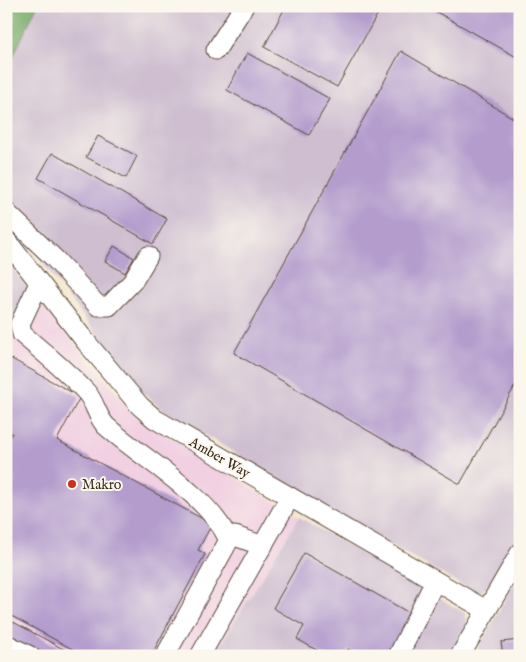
<svg xmlns="http://www.w3.org/2000/svg" width="526" height="662" viewBox="0 0 526 662" font-family="'IM FELL English',serif">
	<rect width="100%" height="100%" fill="#fbf7ec"/>
	<filter id="ink" filterUnits="userSpaceOnUse"><feTurbulence type="fractalNoise" baseFrequency=".02" numOctaves="2"/><feDisplacementMap in="SourceGraphic" scale="10" xChannelSelector="R" yChannelSelector="G"/><feConvolveMatrix kernelMatrix="1 2 1 2 8 2 1 2 1" color-interpolation-filters="sRGB"/></filter>
	<filter id="wash" filterUnits="userSpaceOnUse"><feTurbulence type="fractalNoise" baseFrequency=".0096" numOctaves="4" result="noise"/><feDisplacementMap in="SourceGraphic" scale="20" xChannelSelector="R" yChannelSelector="G"/><feGaussianBlur stdDeviation="1.12" result="paint"/><feColorMatrix in="noise" values="0 0 0 0 0 0 0 0 0 0 0 0 0 0 0 0 0 1.4 0 .05"/><feComposite in="paint" operator="in"/></filter>
	<g filter="url(#wash)">
		<rect width="100%" height="100%" fill="#f4e7cf"/>
		<path fill="#f1d0e2" d="M29 289 135 415 299 517 214 656H6V336Z"/>
		<g fill="#cebed0">
			<path d="M32 6H520V534L491 585 477 594 302 494 159 407 138 388 36 254 6 225V67Z"/>
			<path d="M6 262 29 289 6 336Z"/>
			<path d="M299 517 465 613 468 624 449 656H214Z"/>
			<path d="M520 573V656H474Z"/>
		</g>
		<path fill="#74a966" stroke="#586a42" d="M6 6H37L6 71Z"/>
		<g id="blocks">
			<g fill="#b49dcd">
				<path d="M286 6H382L337 87 264 47Z"/>
				<path d="M426 6H520V59Z"/>
				<path d="M401 51 520 122V377L460 484 234 353Z"/>
				<path d="M247 53 330 99 309 135 227 90Z"/>
				<path d="M98 136 137 156 126 178 86 157Z"/>
				<path d="M52 153 167 219 153 244 38 178Z"/>
				<path d="M114 246 134 258 125 273 105 261Z"/>
				<path d="M10 358 80 397 57 440 212 524 198 550 205 554 151 656H85L6 613V444L12 433 6 429V365Z"/>
				<path d="M304 553 411 614 387 656H360L348 649 344 656H327L297 639 304 626 273 608Z"/>
				<path d="M6 618 76 656H6Z"/>
				<path d="M520 640V656H503L501 642Z"/>
			</g>
		</g>
	</g>
	<g filter="url(#ink)">
		<use href="#blocks" fill-opacity="0" stroke="#574639" stroke-width="1"/>
		<g fill="none" stroke-linecap="round" stroke-linejoin="round">
			<g stroke="#574639" stroke-width="21">
				<g id="minor">
					<path d="M216 50 244 6"/>
					<path d="M6 212 55 259 98 306H109L133 281 148 256"/>
					<path d="M6 240 86 342 140 406 155 419 486 610"/>
					<path d="M39 283 20 324 22 334C44 353 67 371 87 393 95 402 97 417 106 426 144 460 207 494 229 540"/>
					<path d="M6 644 30 656"/>
					<path d="M165 656 229 540 235 536 263 546"/>
					<path d="M200 656 290 497"/>
					<path d="M398 656 435 581"/>
					<path d="M460 656 520 553"/>
				</g>
			</g>
			<use href="#minor" stroke="#fff" stroke-width="19"/>
		</g>
	</g>
	<circle fill="#c8321e" stroke="#fbf7ec" stroke-width="2" cx="72" cy="484" r="5"/>
	<g text-anchor="middle" stroke-width="4" stroke-linejoin="round" paint-order="stroke">
		<g font-size="14" fill="#3b2a1e" stroke="#fbf7ec">
			<text transform="translate(220 457) rotate(30)" y="5">Amber Way</text>
		</g>
		<g font-size="14" fill="#3b2a1e" stroke="#fbf7ec" text-anchor="start">
			<text x="82" y="489">Makro</text>
		</g>
	</g>
	<rect width="526" height="662" fill="none" stroke="#fbf7ec" stroke-width="25"/>
</svg>
